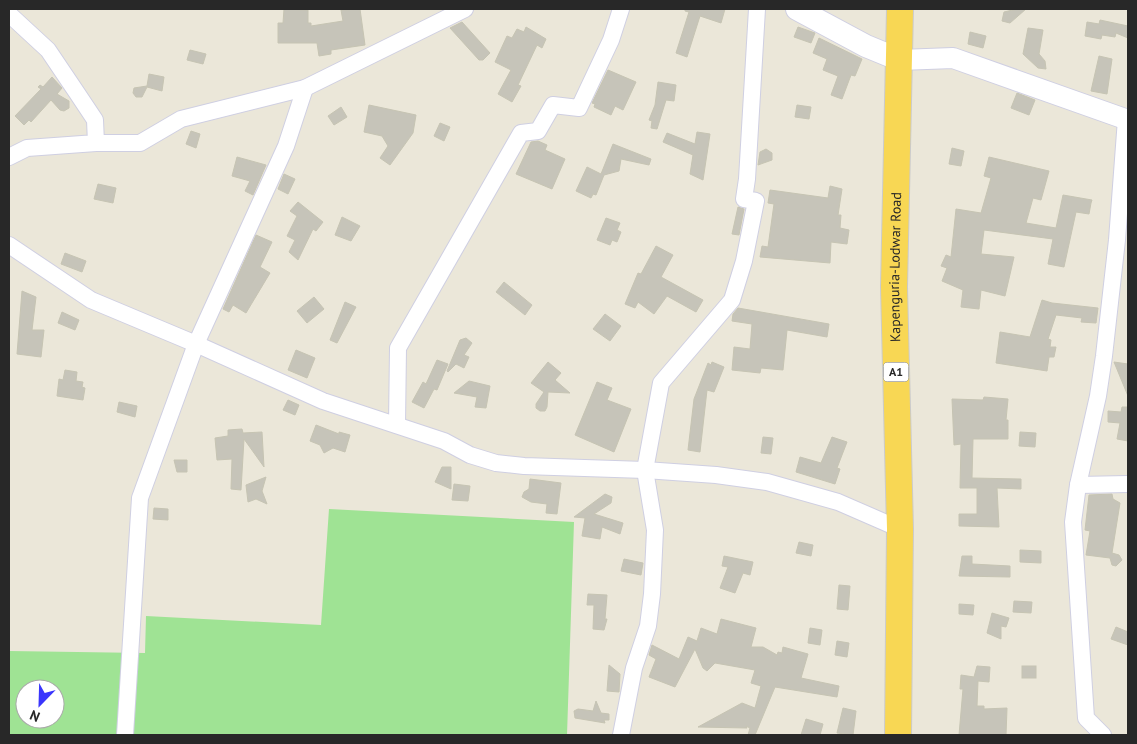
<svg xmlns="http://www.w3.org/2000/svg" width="1137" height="744" viewBox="0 0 1137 744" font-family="'PT Sans',sans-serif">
	<rect width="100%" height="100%" fill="#ebe7d9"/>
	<path fill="#9fe394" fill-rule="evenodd" d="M329 509 574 522 567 735H9V651L145 653 146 616 321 625ZM25 689H55V719H25Z"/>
	<g fill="#c6c4b9" stroke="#c6c4b3">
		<path d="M284 9 308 10V23H311V26L343 21 341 10 360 9 365 45 331 50V54L319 56 317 43H278V23H283Z"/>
		<path d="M685 9H725L721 23 700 16 687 57 676 53 689 12 685 11Z"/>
		<path d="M1017 9H1026L1010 23 1002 21 1004 12Z"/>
		<path d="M1100 20 1128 26V38L1116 33 1115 37 1102 35 1101 39 1085 36 1087 22 1099 24Z"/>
		<path d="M462 22 490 53 483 60H479L450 28Z"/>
		<path d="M526 27 546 39 542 48 537 45 518 85 521 86 512 102 498 94 511 70 495 62 507 36 512 38 517 29 524 32Z"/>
		<path d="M798 27 815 33 811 43 794 37Z"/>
		<path d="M1028 28 1043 30 1039 54 1045 61 1046 69 1038 68 1023 54Z"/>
		<path d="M970 32 986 36 983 48 968 44Z"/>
		<path d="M819 38 862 59 855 76 851 75 842 99 831 95 838 76 823 70 827 59 813 53Z"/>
		<path d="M190 50 206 54 203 64 187 60Z"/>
		<path d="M1099 56 1112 59 1107 94 1091 91Z"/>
		<path d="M608 70 636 82 623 110 615 106 611 115 594 107 595 104 592 103Z"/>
		<path d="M149 74 164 77 162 91 147 87 142 97H136L133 93 134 88 147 86Z"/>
		<path d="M52 77 62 88 57 94 69 101V108L64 111 60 110 51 100 31 122 29 120 24 125 15 116 41 89 38 87 40 85 43 87Z"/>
		<path d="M658 82 676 85 674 101 666 100 657 129 651 128 652 121 649 120 655 105Z"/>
		<path d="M1017 93 1035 100 1029 115 1011 108Z"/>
		<path d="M369 105 416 115 413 133 390 165 380 158 388 146 382 136 364 132Z"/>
		<path d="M797 105 811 107 809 119 795 117Z"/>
		<path d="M341 107 347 117 334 125 328 116Z"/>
		<path d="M440 123 450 127 444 141 434 136Z"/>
		<path d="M191 131 200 134 196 148 186 144Z"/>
		<path d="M697 132 710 134 703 180 690 174 693 155 663 142 667 133 695 144Z"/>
		<path d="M538 141 547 145 545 150 565 159 552 189 516 174 531 142Z"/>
		<path d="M613 144 651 159 649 165 621 159 619 171 604 175 596 195 593 194 591 198 576 191 587 167 601 174Z"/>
		<path d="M952 148 964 151 961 166 949 164Z"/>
		<path d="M766 149 772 153V160L758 165 760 152Z"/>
		<path d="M237 157 266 165 253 195 245 191 250 181 232 176Z"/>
		<path d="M989 157 1049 171 1041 200 1033 198 1026 223 1056 228 1063 195 1092 200 1091 203 1089 214 1076 212 1064 267 1048 264 1053 239 984 230 981 254 1014 257 1005 296 981 290 979 309 961 307 963 290 942 281 947 268 941 266 946 255 951 257 956 209 981 213 991 178 984 176Z"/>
		<path d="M284 174 295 179 288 194 278 189Z"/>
		<path d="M98 184 116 188 113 203 94 199Z"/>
		<path d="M830 186 842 189 838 215H841L840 228 849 230 847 244 831 242 830 263 760 257 762 246 768 247 774 204 768 203 770 190 828 198Z"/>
		<path d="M298 202 323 222 316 231 313 229 298 260 289 252 295 240 287 236 297 216 290 211Z"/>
		<path d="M738 207 744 209 739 235 732 234Z"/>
		<path d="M342 217 360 226 351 241 335 235Z"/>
		<path d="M606 218 620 223 617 230 621 232 617 242 612 240 610 245 597 240Z"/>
		<path d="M256 235 272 242 260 267 270 273 246 313 233 305 229 312 223 309Z"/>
		<path d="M656 246 673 255 661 277 703 300 696 312 667 296 654 314 638 302 635 308 625 304 638 273 641 274Z"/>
		<path d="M65 253 86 261 82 272 61 264Z"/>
		<path d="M504 282 532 305 525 315 496 292Z"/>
		<path d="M22 291 36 297 32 330H44L41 357 17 354Z"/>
		<path d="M314 297 324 309 307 323 297 311Z"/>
		<path d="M1042 300 1052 303 1098 308 1096 323 1081 322 1082 318 1056 315 1048 339 1051 340 1050 347H1056L1054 357H1049L1047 371 996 363 1000 332 1030 337Z"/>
		<path d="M345 302 356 307 337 343 330 340Z"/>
		<path d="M738 308 829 324 827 337 787 330 783 370 761 368 760 373 732 370 734 347 750 349 752 324 732 321 733 314Z"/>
		<path d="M62 312 79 320 75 330 58 323Z"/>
		<path d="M605 314 621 326 610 341 593 329Z"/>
		<path d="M466 338 472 343 464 355 469 357 464 368 456 364 448 372 447 371 460 340Z"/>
		<path d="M296 350 315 358 307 378 288 370Z"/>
		<path d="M437 360 448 364 437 390 434 389 424 408 412 402 423 382 426 384Z"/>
		<path d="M548 362 561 373 555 380 570 393 548 392 547 407 545 411H540L536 408V404L544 392 531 383Z"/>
		<path d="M712 362 724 367 714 392 707 390 700 452 688 450 694 399 708 363 711 365Z"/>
		<path d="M1114 362 1128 364V396Z"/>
		<path d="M65 370 77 372 76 381 83 382 82 387 85 388 83 400 57 396 59 379 63 380Z"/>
		<path d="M469 381 490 386 486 408 475 407 477 397 454 393Z"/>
		<path d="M597 382 612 388 607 400 631 409 614 452 575 435Z"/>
		<path d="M984 397 1008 399 1006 420H1008V439H973L972 478 1021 479V489L997 488 999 527 959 526V514H977V488H960L961 444 954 445 952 399 983 400Z"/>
		<path d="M288 400 299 405 295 415 283 410Z"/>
		<path d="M119 402 137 406 135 417 117 412Z"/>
		<path d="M1122 407H1128V441L1117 439 1120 423 1108 422V411L1121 412Z"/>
		<path d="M316 425 339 434V432L350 435 345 452 333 448 324 453 320 445 310 441Z"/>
		<path d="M242 429 243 433 262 432 264 467 244 439 241 490 231 489 232 459 217 460 215 438 228 436V430Z"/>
		<path d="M1020 432 1036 433 1035 447 1019 446Z"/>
		<path d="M763 437 773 438 771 454 761 453Z"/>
		<path d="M832 437 847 442 837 468 840 469 835 484 796 472 800 457 821 463Z"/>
		<path d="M174 460H187V472H177Z"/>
		<path d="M442 467H451V489L435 482Z"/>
		<path d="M266 477 262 491 267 504 256 499 248 502 246 485Z"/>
		<path d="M530 479 561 483 557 514 546 513 547 504 531 502 522 497 524 492 529 489Z"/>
		<path d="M454 484 470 486 468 501 452 500Z"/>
		<path d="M605 494 612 497 611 503 594 514 623 523 620 534 602 527 600 539 582 536 585 518 574 517Z"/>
		<path d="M1112 494 1113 499 1120 503 1112 553 1119 555 1122 560 1116 566 1112 565 1110 558 1086 555 1090 531 1085 530 1089 495Z"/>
		<path d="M154 508 168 509V520L153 519Z"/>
		<path d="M799 542 813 545 811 556 796 553Z"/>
		<path d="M1020 550 1041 551V563L1020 562Z"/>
		<path d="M724 556 753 562 750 575 743 573 735 593 720 588 728 567 722 566Z"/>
		<path d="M962 556H972V564L1010 566V577L959 576Z"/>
		<path d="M624 559 643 563 641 575 621 571Z"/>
		<path d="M839 585 850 586 848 610 837 609Z"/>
		<path d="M588 594 607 595 605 619H607L604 630 593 629 594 605H587Z"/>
		<path d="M1014 601 1032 602 1031 613 1013 612Z"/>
		<path d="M959 604 974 605 973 615 959 614Z"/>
		<path d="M992 613 1009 618 1006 627 1001 626V639L987 633Z"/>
		<path d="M721 619 756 628 751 647H763L777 655 778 652 782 653 783 647 808 654 801 678 839 686 837 697 775 687 755 735H748L750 728 746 726 747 728 698 727 742 703 755 708 761 686 751 683 755 670 715 663 707 671 703 668 695 649 675 687 649 677 656 659 649 655 652 645 679 659 688 637 697 641 701 628 717 634Z"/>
		<path d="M1116 627 1128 632V645L1111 639Z"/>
		<path d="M810 628 822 630 820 645 808 643Z"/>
		<path d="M837 641 849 643 847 657 835 655Z"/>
		<path d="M609 665 620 674 619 692 607 691Z"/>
		<path d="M977 666 990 667 989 682 978 681 977 706H984V709L1007 708 1006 735H959L963 689H960L961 675 974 677Z"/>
		<rect x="1022" y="666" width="14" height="12"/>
		<path d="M596 701 601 713 609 714V720H604L605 723 575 718 574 711 578 709 593 711Z"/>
		<path d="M843 708 856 711 853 735 837 733Z"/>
		<path d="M806 719 823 724 820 735H801Z"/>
	</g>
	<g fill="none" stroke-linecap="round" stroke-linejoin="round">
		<g stroke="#cfcfe2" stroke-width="18">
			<g id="minor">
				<path d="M9 14 48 50 77 93 95 120 96 143 27 148 9 157"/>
				<path d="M96 143H140L181 119 305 88 465 9"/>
				<path d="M9 245 91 300 196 344 323 401 444 441 470 455 496 463 524 466 645 470 716 475 767 482 838 502 900 529"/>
				<path d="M397 425 398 348 521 133 538 131 553 105 579 108 611 40 621 9"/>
				<path d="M1078 485 1128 484"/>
				<path d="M125 735 140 498 196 344 286 146 305 88"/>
				<path d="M621 735 634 668 648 626 652 594 655 530 645 470 661 383 732 300 744 261 756 201 744 199 747 179 757 9"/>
				<path d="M1103 735 1086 718 1073 522 1078 485 1098 396 1104 356 1117 240 1126 119"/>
			</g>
		</g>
		<g stroke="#cfcfe2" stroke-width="22">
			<path id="tertiary" d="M900 60 953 58 1128 120"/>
		</g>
		<g stroke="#cfcfe2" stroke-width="24">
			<path id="secondary" d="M797 9 866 46 900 60"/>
		</g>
		<g stroke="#cbcbcb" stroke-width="28">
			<g id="trunk">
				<path id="s1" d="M898 735 900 529 894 287 900 9"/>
			</g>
		</g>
		<use href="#minor" stroke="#fff" stroke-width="16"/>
		<use href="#tertiary" stroke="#fff" stroke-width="20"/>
		<use href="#secondary" stroke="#fff" stroke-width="22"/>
		<use href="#trunk" stroke="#f8d754" stroke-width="26"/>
	</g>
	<g text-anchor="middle" stroke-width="4.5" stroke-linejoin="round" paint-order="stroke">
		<rect fill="#fff" stroke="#686868" stroke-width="1" x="883.5" y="362.5" width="25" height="19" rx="4"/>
		<g font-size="12" font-weight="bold" fill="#282828">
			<text x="896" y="376">A1</text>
		</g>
		<g font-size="14" fill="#282828" stroke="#fff">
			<text dy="5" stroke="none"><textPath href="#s1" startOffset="468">Kapenguria-Lodwar Road</textPath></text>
		</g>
	</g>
	<rect width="1137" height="744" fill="none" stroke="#282828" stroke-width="20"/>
	<g transform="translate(40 704) rotate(203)"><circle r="24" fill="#ffffff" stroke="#a9a9a9"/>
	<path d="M0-4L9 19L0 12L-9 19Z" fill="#3a35fc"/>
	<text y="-8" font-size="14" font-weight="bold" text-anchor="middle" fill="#282828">N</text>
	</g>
</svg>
